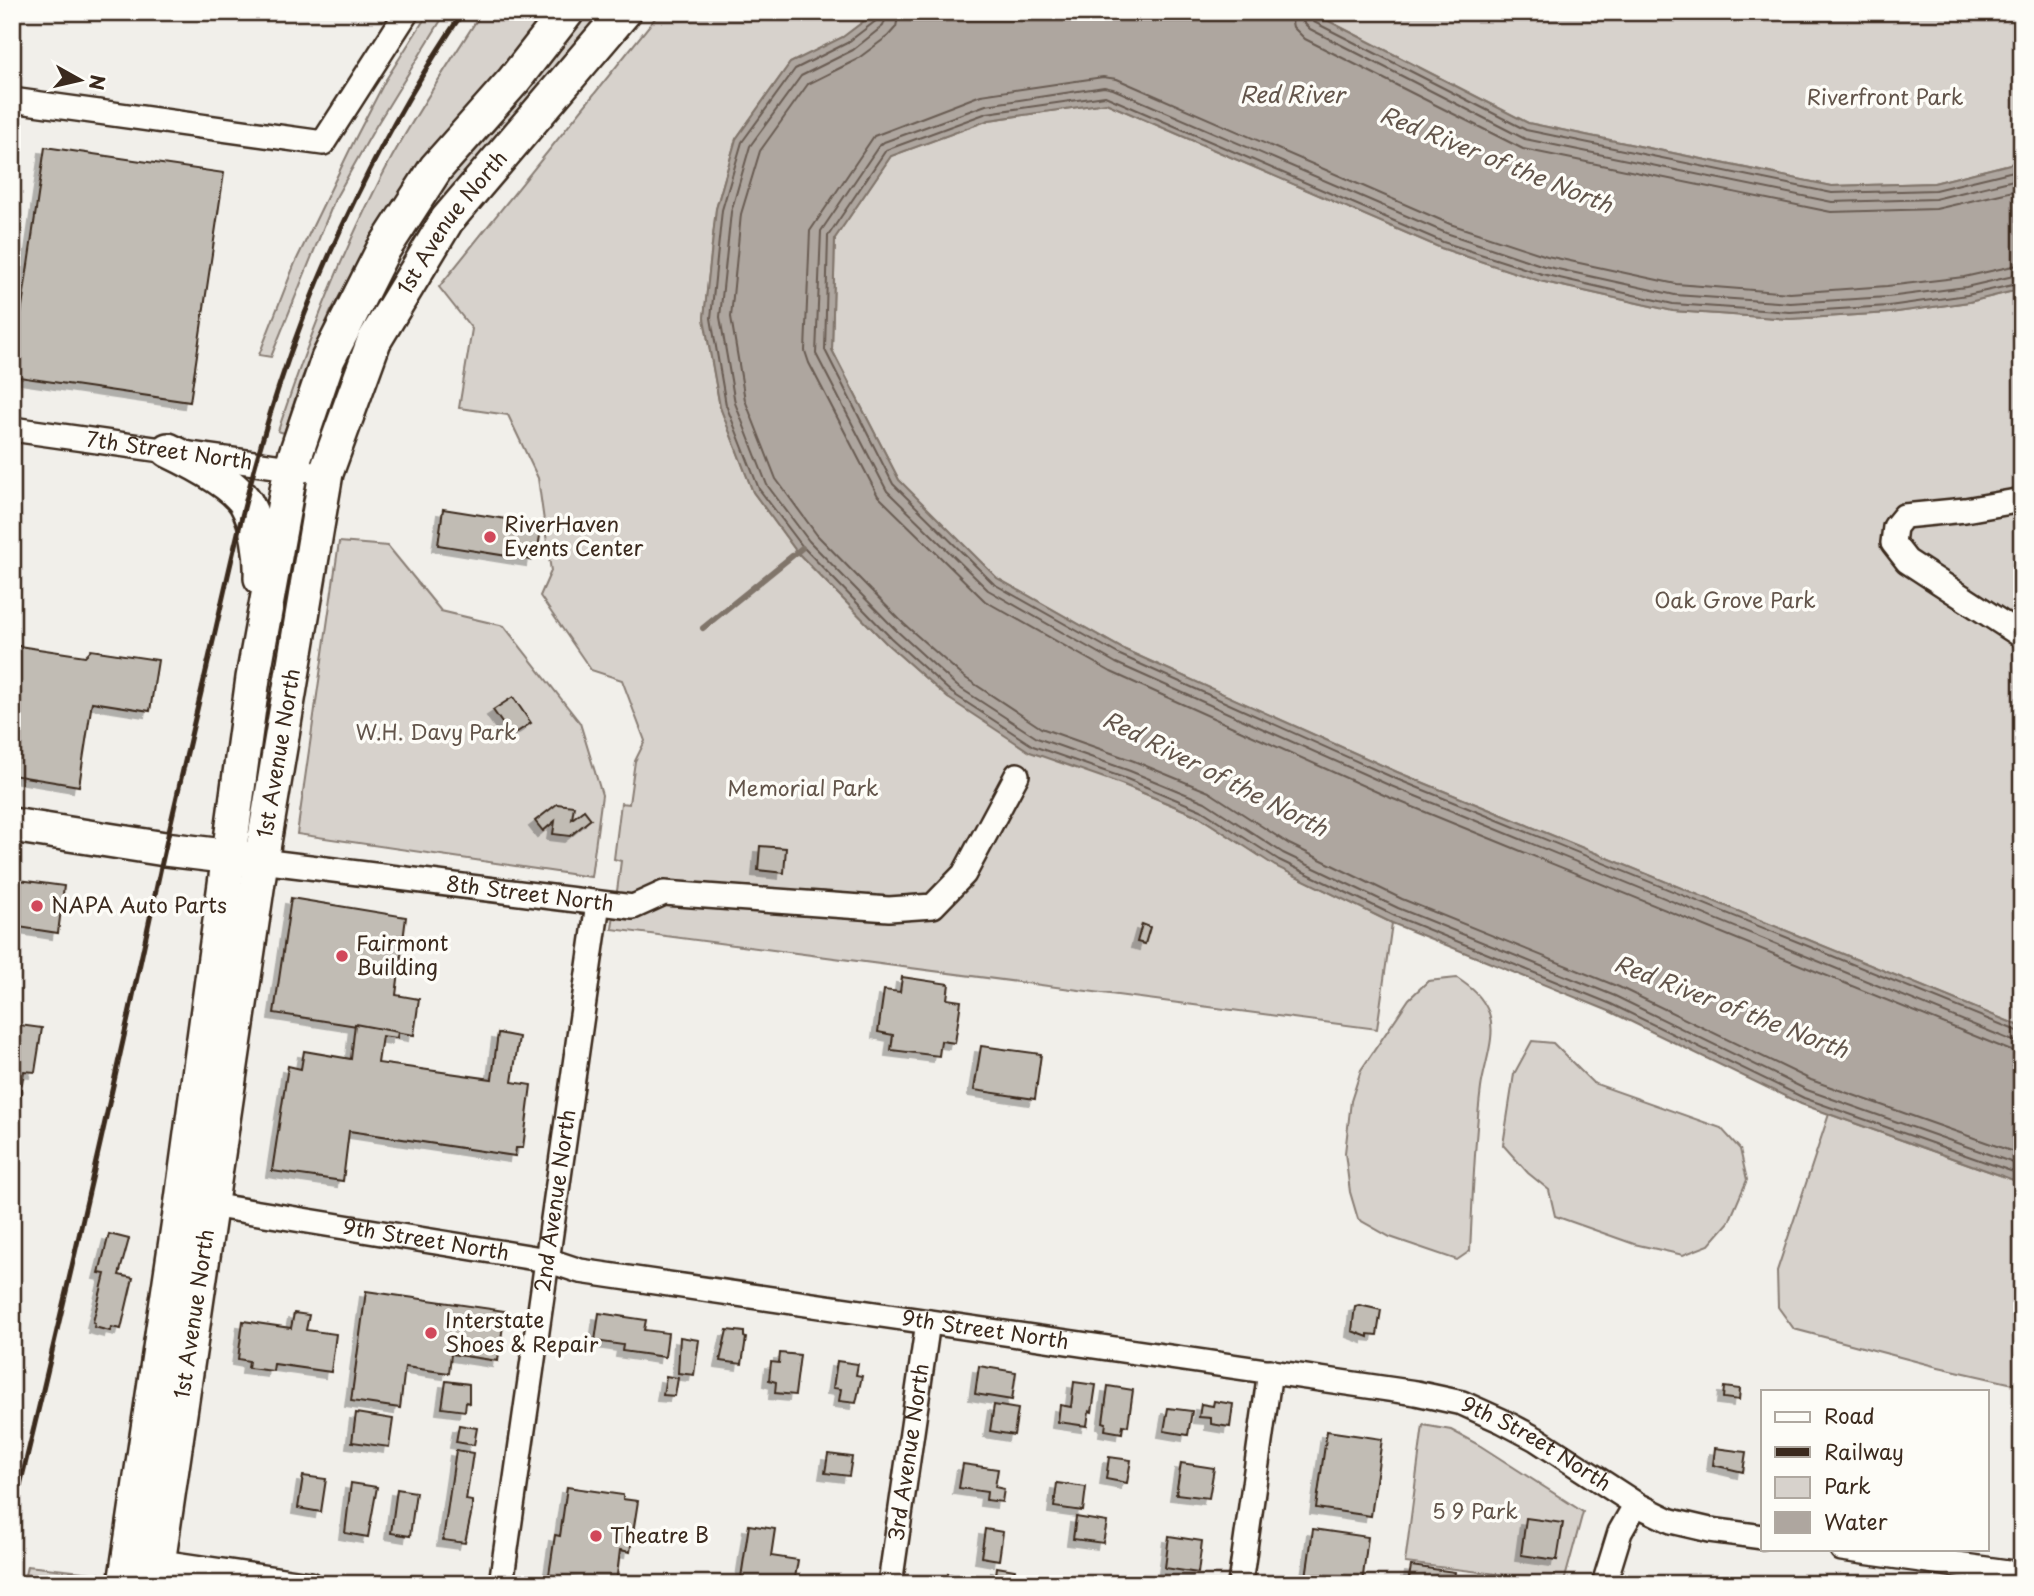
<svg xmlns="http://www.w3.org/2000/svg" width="2034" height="1596" viewBox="0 0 2034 1596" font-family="'Playpen Sans',sans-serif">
	<defs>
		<filter id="shadow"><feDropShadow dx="-6" dy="6" stdDeviation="0" flood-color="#0004"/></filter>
	</defs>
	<rect width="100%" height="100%" fill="#f1efea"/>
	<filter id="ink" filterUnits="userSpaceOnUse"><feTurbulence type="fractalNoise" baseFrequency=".0143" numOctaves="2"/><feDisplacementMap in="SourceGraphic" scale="14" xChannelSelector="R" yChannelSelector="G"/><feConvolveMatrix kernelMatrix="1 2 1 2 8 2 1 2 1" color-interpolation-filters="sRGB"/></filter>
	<g filter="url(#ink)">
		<g fill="#d7d2cc" stroke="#897e75" stroke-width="2">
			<path d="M429 12H446L376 126 335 199 271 357 259 355 295 263 355 139 385 81Z"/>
			<path d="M482 12H552L366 248 331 311 302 378 284 433 278 431C309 337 345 243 392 157 420 107 451 60 482 12Z"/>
			<path d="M588 12H606L420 241 409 233 450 178Z"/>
			<path d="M660 12H876L843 37 790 63 736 139 716 209 704 318 720 407 753 492 797 552 886 643 948 698 1124 785 1198 816 1276 866 1392 923 1377 1029 612 929 621 861 614 859 621 803 629 804 635 761 645 741 622 680 591 670 540 596 551 571 538 478 508 415 459 408 472 329 439 287Z"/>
			<path d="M1311 12H2022V161L1934 183 1832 186 1528 123Z"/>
			<path d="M1106 103 1441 248 1540 281 1673 311 1790 319 1890 313 1969 302 2022 289V1027L1397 772 1123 649 997 578 899 480 832 350 835 238 891 156 989 120Z"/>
			<path d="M339 542 388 546 441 611 504 626 580 723 602 795 591 877 297 834Z"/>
			<path d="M1457 978C1472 988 1482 996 1489 1013 1497 1036 1484 1065 1481 1088 1474 1142 1473 1196 1470 1251L1457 1260 1390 1237 1358 1219 1350 1192 1345 1153 1351 1101 1361 1070 1409 999 1428 981Z"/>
			<path d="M1532 1041 1553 1043 1593 1083 1721 1128 1740 1149 1747 1180 1729 1222 1709 1245 1683 1255 1634 1244 1555 1216 1549 1190 1528 1173 1503 1145 1514 1074Z"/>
			<path d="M1829 1114 2022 1183V1386L1934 1366 1794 1329 1778 1307 1777 1271Z"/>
			<path d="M1423 1425 1451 1430 1479 1445 1583 1512 1564 1582 1405 1563Z"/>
			<path d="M27 1566 101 1574 109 1580 111 1584H23Z"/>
		</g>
		<path fill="#aea69f" stroke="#80746b" stroke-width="2" d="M876 12H1311L1528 123 1832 186 1934 183 2022 161V289L1969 302 1890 313 1790 319 1673 311 1540 281 1441 248 1106 103 989 120 891 156 835 238 832 350 899 480 997 578 1123 649 1397 772 2022 1027V1183L1801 1104 1609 1011 1392 923 1275 866 1198 816 1124 785 1030 752 948 698 886 643 797 552 753 492 720 407 704 318 716 209 736 139 790 63 843 37Z"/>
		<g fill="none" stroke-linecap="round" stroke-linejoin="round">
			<g stroke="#695c52" stroke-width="2">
				<path d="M879 12 877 20 847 43 795 69 742 142 722 210 711 318 726 405 759 489 803 547 891 638 952 693 1033 746 1127 779 1201 810 1279 860 1395 916 1611 1004 1804 1098 2022 1175"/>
				<path d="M888 12 883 26 853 50 801 76 750 146 731 212 720 317 735 403 767 485 809 541 897 631 957 686 1037 738 1130 771 1205 802 1283 853 1398 908 1615 996 1807 1090 2022 1166"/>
				<path d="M899 12 896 27 888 36 856 60 808 84 760 151 741 214 731 317 745 400 776 479 817 535 904 624 964 677 1041 728 1134 761 1209 792 1289 844 1402 899 1619 987 1811 1080 2022 1155"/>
				<path d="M1290 12 1293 27 1305 39 1523 149 1831 212 1936 209 2022 189"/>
				<path d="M1301 12 1303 22 1310 29 1525 139 1832 202 1935 199 2022 178"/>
				<path d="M1310 12 1314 22 1526 130 1832 193 1935 190 2022 169"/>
				<path d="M2022 264 1964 277 1887 286 1790 293 1676 284 1547 256 1450 224 1117 79 1103 77 981 95 874 136 810 231 805 351 809 363 878 496 985 601 1111 672 1386 796 2009 1050 2022 1053"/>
				<path d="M2022 274 1966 287 1888 297 1790 303 1675 295 1544 266 1446 233 1113 89 1104 87 986 105 884 142 878 147 821 231 816 354 887 491 988 590 1116 663 1391 786 2013 1041 2022 1042"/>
				<path d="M2022 283 1967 295 1889 306 1790 312 1673 304 1542 274 1443 242 1105 96 987 113 886 150 828 236 825 350 893 484 994 584 1120 655 1394 778 2022 1033"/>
			</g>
			<path stroke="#80746b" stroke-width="6" d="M703 628 802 548"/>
		</g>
		<g fill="#c1bcb4" stroke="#3b2a1e" stroke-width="2" filter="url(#shadow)">
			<path d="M45 147 224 173 190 402 12 376Z"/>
			<path d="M443 509 538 524 537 528 541 529 537 555 533 554 532 560 438 545Z"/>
			<path d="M12 645 85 656 91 650 158 660 150 711 92 702 79 786 12 775Z"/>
			<path d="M513 697 531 723 511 736 493 710Z"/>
			<path d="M557 804 574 806 572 819 584 810 591 819 570 836 553 834 555 821 543 831 535 821Z"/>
			<path d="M760 846 786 848 784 873 758 870Z"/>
			<path d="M12 879 64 886 58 933 12 926Z"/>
			<path d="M291 898 406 917 396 995 419 999 414 1035 274 1013Z"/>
			<path d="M1142 924 1150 927 1145 944 1137 942Z"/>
			<path d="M902 977 949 984 947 999 961 1001 955 1043 941 1041 939 1056 891 1050 893 1035 878 1032 884 990 900 992Z"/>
			<path d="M12 1024 42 1028 35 1072 24 1071 13 1140Z"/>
			<path d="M355 1024 398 1032 397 1038 382 1036 378 1063 492 1079 498 1033 519 1037 512 1082 531 1085 523 1148H516L515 1156 349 1131 343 1181 272 1171 288 1066 301 1069 304 1051 351 1059Z"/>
			<path d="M981 1046 1041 1054 1035 1099 974 1090Z"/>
			<path d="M109 1234 129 1239 119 1275 133 1278 121 1329 111 1327 110 1331 94 1327 95 1323 93 1322 105 1274 99 1273Z"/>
			<path d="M366 1291 505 1311 498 1361 451 1354 449 1373 405 1367 400 1408 351 1401Z"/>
			<path d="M1359 1305 1381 1310 1377 1335 1368 1334V1337L1352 1331 1355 1306Z"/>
			<path d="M294 1313 309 1315 306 1330 336 1334 331 1372 274 1364 273 1371 248 1368 249 1361 238 1359 243 1321 291 1328Z"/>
			<path d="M599 1313 646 1320 644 1330 668 1333 665 1357 622 1351 623 1345 595 1341Z"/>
			<path d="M727 1330 744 1332V1337L746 1338 742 1364 720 1361Z"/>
			<path d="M680 1337 699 1340 694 1375 678 1373Z"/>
			<path d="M780 1353 800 1355 795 1395 775 1393 776 1382 769 1380 771 1362 779 1363Z"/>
			<path d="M837 1361 858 1364 856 1375 862 1376 856 1403 839 1401 841 1389 833 1388Z"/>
			<path d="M979 1366 1016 1372 1012 1400 975 1394Z"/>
			<path d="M666 1376 678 1378 675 1396 663 1395Z"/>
			<path d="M446 1381 469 1384V1403L466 1402 465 1411 442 1408Z"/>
			<path d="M1074 1382 1096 1385 1092 1412 1089 1411 1087 1426 1058 1422 1060 1405 1071 1407Z"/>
			<path d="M1108 1386 1133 1390 1128 1426 1123 1425 1122 1433 1105 1430 1106 1423 1103 1422Z"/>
			<path d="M1724 1387 1740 1389 1739 1400 1723 1398Z"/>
			<path d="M1214 1401 1233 1404 1230 1427 1211 1424V1418L1199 1417 1201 1404 1213 1406Z"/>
			<path d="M994 1405 1018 1409 1014 1435 990 1431Z"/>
			<path d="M1168 1408 1192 1411 1188 1435 1164 1431Z"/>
			<path d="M356 1413 393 1419 389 1447 352 1442Z"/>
			<path d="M459 1425 477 1428 474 1445 456 1442Z"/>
			<path d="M1327 1431 1382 1439 1371 1516 1316 1508Z"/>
			<path d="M1715 1448 1746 1452 1743 1472 1713 1465Z"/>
			<path d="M456 1450 473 1453 466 1500 472 1501V1510L465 1543 443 1540Z"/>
			<path d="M828 1454 852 1457 849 1476 825 1473Z"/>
			<path d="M1109 1457 1131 1460 1127 1483 1106 1479Z"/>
			<path d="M1181 1463 1214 1468 1209 1498 1176 1494Z"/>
			<path d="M963 1464 998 1469 995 1487 1004 1489 1002 1502 986 1500 987 1492 959 1488Z"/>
			<path d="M303 1476 326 1479 321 1512 298 1508Z"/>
			<path d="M351 1483 377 1487 368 1537 345 1533Z"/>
			<path d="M1057 1483 1086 1487 1083 1511 1054 1507Z"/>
			<path d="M567 1487 623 1495V1499L638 1501 630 1552 620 1550 616 1584 549 1575 555 1535 560 1536Z"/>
			<path d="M397 1489 416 1492 410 1536 391 1533Z"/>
			<path d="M1076 1517 1107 1522 1103 1543 1073 1539Z"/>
			<path d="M1526 1518 1563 1523 1557 1560 1521 1555Z"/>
			<path d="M749 1525 775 1529 771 1556 798 1560 794 1584H740Z"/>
			<path d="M985 1529 1003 1532 999 1560 981 1557Z"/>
			<path d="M1313 1529 1368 1537 1362 1584H1305Z"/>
			<path d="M1169 1536 1202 1541 1198 1573 1165 1568Z"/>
			<path d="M1411 1566 1455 1572 1453 1584H1408Z"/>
			<path d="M997 1567 1015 1570 1013 1584H995Z"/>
			<path d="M948 1574 970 1578 969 1584H947Z"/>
		</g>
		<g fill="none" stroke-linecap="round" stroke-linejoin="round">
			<g stroke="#3b2a1e" stroke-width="28">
				<g id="street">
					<path d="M12 100 323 143 407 12"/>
					<path id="s1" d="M12 429 304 470"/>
					<path d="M2022 500 1965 510 1904 516 1895 527 1893 543 1907 561 2022 636"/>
					<path id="s2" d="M261 861 633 907 664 893 889 909 933 906 964 874 1017 775"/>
					<path id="s3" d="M198 1203 547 1260 580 1271 1416 1393 1462 1403 1502 1421 1536 1439 1636 1504 1671 1521 1710 1530 1763 1537"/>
					<path d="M1842 1549 2022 1574"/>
					<path d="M147 1560 310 1584"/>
					<path id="s4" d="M501 1584 598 903"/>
					<path id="s5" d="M890 1584 928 1322"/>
					<path d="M1240 1584 1270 1371"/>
					<path d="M1604 1584 1620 1532 1636 1504"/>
				</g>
			</g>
			<g stroke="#3b2a1e" stroke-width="38">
				<g id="secondary">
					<path d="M168 450C191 461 232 481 246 503 258 524 262 555 261 578"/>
					<path d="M12 825 165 849 249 859"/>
					<path d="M125 1584 182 1200 253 678 291 468 328 359 383 250 436 168 514 80 567 12"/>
					<path id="s6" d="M155 1584 261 861 326 473 374 341 447 220 624 12"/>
				</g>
			</g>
			<use href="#street" stroke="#fdfcf7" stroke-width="23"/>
			<use href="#secondary" stroke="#fdfcf7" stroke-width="33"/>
			<path stroke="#3b2a1e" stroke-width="5" d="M12 1519C64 1305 113 1091 159 876 177 793 197 711 216 628 234 548 252 468 278 389 319 262 387 123 463 12"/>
		</g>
	</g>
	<g fill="#d1495b" stroke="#fdfcf7" stroke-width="2.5">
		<circle cx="490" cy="537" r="7"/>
		<circle cx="37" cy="906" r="7"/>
		<circle cx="342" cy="956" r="7"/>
		<circle cx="431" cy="1333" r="7"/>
		<circle cx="596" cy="1536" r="7"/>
	</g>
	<g text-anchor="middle" stroke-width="7" stroke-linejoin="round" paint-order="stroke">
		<g font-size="21" fill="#62544a" stroke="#fdfcf7">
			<text x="1885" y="105">Riverfront Park</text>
			<text x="1735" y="608">Oak Grove Park</text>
			<text x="436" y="740">W.H. Davy Park</text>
			<text x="803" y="796">Memorial Park</text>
			<text x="1475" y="1519">5 9 Park</text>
		</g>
		<g font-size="21" fill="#3b2a1e" stroke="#fdfcf7">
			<text dy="7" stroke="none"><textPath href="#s6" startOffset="1407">1st Avenue North</textPath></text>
			<text dy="7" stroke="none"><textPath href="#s1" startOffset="159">7th Street North</textPath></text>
			<text dy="7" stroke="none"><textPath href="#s6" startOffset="840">1st Avenue North</textPath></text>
			<text dy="7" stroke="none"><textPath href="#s2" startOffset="271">8th Street North</textPath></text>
			<text dy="7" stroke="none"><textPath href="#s4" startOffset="387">2nd Avenue North</textPath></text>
			<text dy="7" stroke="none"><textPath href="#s3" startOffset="231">9th Street North</textPath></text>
			<text dy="7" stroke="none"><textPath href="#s6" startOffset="273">1st Avenue North</textPath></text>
			<text dy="7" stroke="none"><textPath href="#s3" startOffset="798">9th Street North</textPath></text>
			<text dy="7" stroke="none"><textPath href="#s3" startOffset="1365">9th Street North</textPath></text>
			<text dy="7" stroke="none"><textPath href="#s5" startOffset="133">3rd Avenue North</textPath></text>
		</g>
		<g font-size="21" fill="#3b2a1e" stroke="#fdfcf7" text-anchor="start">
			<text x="504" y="532">RiverHaven<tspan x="504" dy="24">Events Center</tspan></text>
			<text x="51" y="913">NAPA Auto Parts</text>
			<text x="356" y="951">Fairmont<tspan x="356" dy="24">Building</tspan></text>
			<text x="445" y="1328">Interstate<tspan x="445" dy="24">Shoes &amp; Repair</tspan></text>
			<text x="610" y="1543">Theatre B</text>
		</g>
		<g font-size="23" font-style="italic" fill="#63554b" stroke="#fdfcf7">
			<text x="1292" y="103">Red River</text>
			<text transform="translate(1496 160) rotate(22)" y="8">Red River of the North</text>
			<text transform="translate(1215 774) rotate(27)" y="8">Red River of the North</text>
			<text transform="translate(1731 1007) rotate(21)" y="8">Red River of the North</text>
		</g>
	</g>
	<rect width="2034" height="1596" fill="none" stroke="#fdfcf7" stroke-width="42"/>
	<rect x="21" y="21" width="1992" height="1554" fill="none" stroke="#3b2a1e" stroke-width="2.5" filter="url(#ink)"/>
	<rect x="1761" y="1390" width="228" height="161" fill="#fdfcf7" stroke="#afa8a0" stroke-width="2"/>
	<rect x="1775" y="1412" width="35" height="10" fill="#fdfcf7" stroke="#afa8a0" stroke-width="2"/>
	<text x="1824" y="1424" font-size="21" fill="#3b2a1e">Road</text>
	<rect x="1775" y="1447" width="35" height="10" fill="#3b2a1e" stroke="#afa8a0" stroke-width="2"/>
	<text x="1824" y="1460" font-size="21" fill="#3b2a1e">Railway</text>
	<rect x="1775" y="1477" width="35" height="21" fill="#d7d2cc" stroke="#afa8a0" stroke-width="2"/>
	<text x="1824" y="1494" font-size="21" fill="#3b2a1e">Park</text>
	<rect x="1775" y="1512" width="35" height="21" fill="#aea69f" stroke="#afa8a0" stroke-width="2"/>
	<text x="1824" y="1530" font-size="21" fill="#3b2a1e">Water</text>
	<g transform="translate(80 80) rotate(98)" stroke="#fdfcf7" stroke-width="5" paint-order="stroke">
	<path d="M0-5L12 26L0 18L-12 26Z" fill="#3b2a1e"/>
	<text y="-10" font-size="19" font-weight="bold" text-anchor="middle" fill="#3b2a1e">N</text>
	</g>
</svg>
